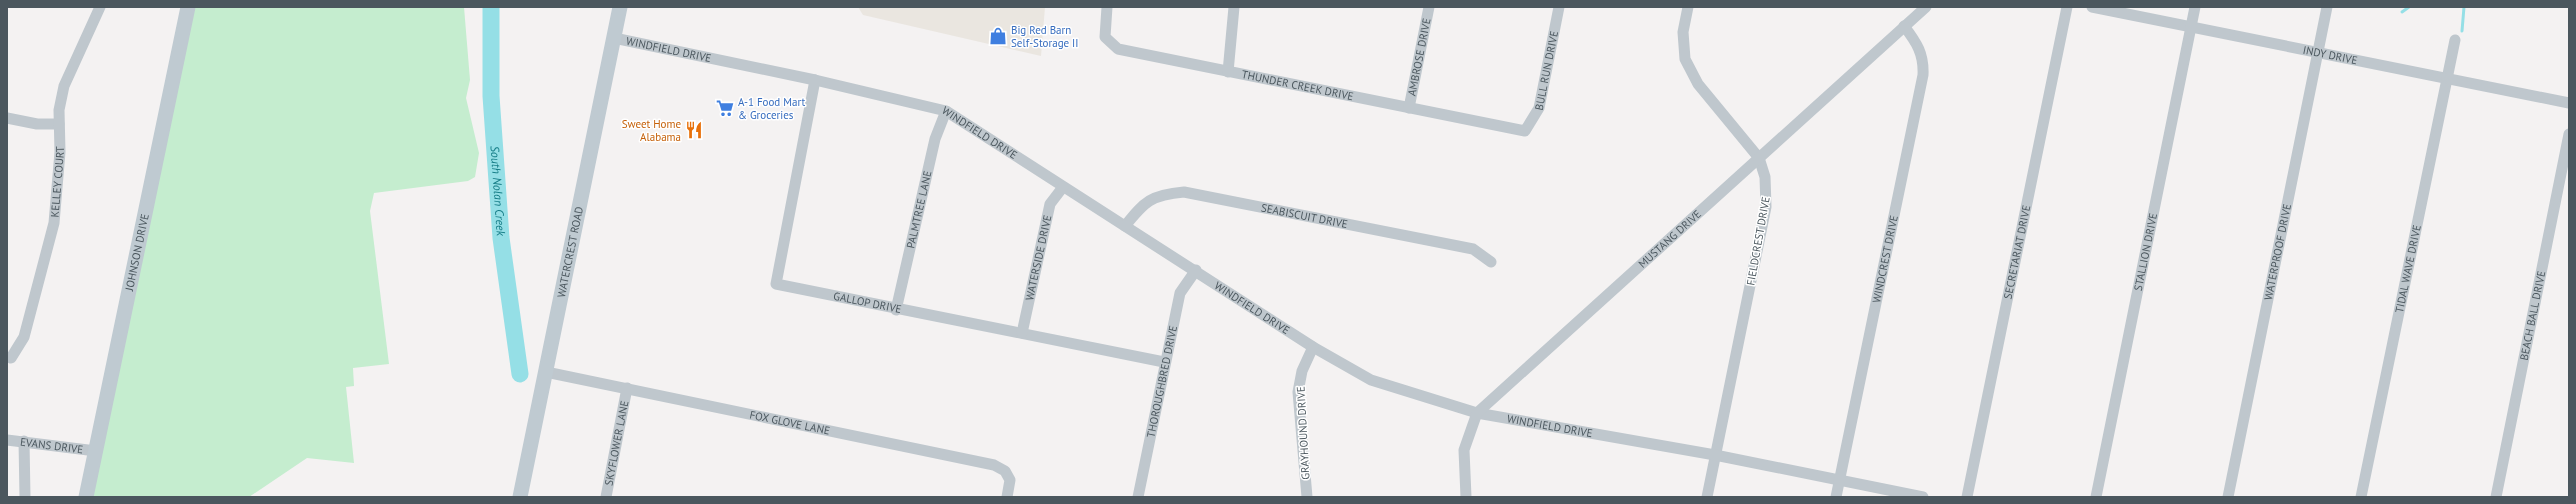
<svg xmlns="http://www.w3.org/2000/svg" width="2576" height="504" viewBox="0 0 2576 504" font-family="'PT Sans',sans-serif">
	<rect width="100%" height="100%" fill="#f4f2f2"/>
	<path fill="#eae6e0" d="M858 7H1045L1041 56 863 15Z"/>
	<path fill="#c5edcf" d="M191 7H464L470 80 466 98 479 153 475 177 468 181 374 193 370 211 389 364 353 368 354 386 346 387 354 463 307 458 249 497H91Z"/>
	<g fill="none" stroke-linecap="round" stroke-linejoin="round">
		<g stroke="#95dfe6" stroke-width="3">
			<path d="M2402 12 2409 7"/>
			<path d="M2462 31 2464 7"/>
		</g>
		<path stroke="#95dfe6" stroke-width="17" id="s1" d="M491 7V96L501 238 520 374"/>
		<g stroke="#bfc7cd" stroke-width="11">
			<path id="s2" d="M1107 7 1105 37 1118 49 1525 131 1539 108 1559 7"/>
			<path d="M1688 7 1683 32 1685 59 1698 84 1759 158 1765 177 1766 207 1707 497"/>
			<path id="s3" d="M2092 7 2569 103"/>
			<path id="s4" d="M614 38 815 80 946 111 1313 347 1371 380 1477 413 1715 455 1923 497"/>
			<path d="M1228 72 1234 7"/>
			<path id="s5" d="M815 80 776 284 1164 362"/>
			<path id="s6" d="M1409 108 1429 7"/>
			<path d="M7 118 37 124H59"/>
			<path id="s7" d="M1125 226C1145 201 1151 195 1184 192L1473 249 1491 262"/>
			<path id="s8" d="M896 310 935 139 946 111"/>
			<path id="s9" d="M1022 333 1050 204 1063 187"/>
			<path id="s10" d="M11 358 24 337 54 223 60 152 59 110 64 86 100 7"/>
			<path id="s11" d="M546 372 994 465 1005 471 1010 480 1007 497"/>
			<path id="s12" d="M7 440 96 451"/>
			<path d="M24 441 25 497"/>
			<path id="s13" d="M606 497 627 388"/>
			<path id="s14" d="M1138 497 1180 293 1196 270"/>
			<path d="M1307 497 1298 392 1302 371 1313 347"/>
			<path id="s15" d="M1466 497 1464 450 1477 413 1926 7"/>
			<path id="s16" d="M1836 497 1923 75C1924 54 1917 43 1904 26"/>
			<path id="s17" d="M1967 497 2067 7"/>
			<path id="s18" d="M2096 497 2195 7"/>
			<path id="s19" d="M2228 497 2327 7"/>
			<path id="s20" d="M2361 497 2455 40"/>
			<path id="s21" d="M2496 497 2569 134"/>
		</g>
		<g stroke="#bfcad1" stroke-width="15">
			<path id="s22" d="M86 497 188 7"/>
			<path id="s23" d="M520 497 620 7"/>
		</g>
	</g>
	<defs>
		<g id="shop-bare" transform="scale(1.38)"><path d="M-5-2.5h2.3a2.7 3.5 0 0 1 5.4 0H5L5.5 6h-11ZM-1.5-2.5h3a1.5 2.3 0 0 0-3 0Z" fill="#3f7fe0" stroke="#fff" stroke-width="2.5" paint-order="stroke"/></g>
		<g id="supermarket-bare" transform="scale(1.38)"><path d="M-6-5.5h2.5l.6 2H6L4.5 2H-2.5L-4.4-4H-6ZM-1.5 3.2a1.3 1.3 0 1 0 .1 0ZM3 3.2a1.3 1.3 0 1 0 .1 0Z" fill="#3f7fe0" stroke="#fff" stroke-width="2.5" paint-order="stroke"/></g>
		<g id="restaurant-bare" transform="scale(1.38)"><path d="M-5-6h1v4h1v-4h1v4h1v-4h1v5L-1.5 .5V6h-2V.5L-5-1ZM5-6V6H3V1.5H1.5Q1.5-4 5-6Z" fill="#e8710a" stroke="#fff" stroke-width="2.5" paint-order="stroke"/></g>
	</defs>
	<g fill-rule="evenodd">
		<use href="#shop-bare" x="998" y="36"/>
		<use href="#supermarket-bare" x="725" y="108"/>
		<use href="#restaurant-bare" x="694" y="130"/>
	</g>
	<g text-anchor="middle" stroke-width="3" stroke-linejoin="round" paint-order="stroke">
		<g font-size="11" fill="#366cbe" stroke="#fff" text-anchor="start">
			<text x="1011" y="34">Big Red Barn<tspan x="1011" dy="13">Self-Storage II</tspan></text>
			<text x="738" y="106">A-1 Food Mart<tspan x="738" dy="13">&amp; Groceries</tspan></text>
		</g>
		<g font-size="11" fill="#4b575e" stroke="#fff">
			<text dy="4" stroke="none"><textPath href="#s4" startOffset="56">WINDFIELD DRIVE</textPath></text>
			<text dy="4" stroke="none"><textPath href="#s6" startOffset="52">AMBROSE DRIVE</textPath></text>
			<text dy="4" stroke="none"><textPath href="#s3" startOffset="243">INDY DRIVE</textPath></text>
			<text dy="4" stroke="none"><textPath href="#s2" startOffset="528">BULL RUN DRIVE</textPath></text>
			<text dy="4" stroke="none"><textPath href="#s2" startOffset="231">THUNDER CREEK DRIVE</textPath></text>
			<text dy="4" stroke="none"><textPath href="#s4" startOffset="380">WINDFIELD DRIVE</textPath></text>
			<text dy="4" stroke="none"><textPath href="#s10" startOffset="184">KELLEY COURT</textPath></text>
			<text dy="4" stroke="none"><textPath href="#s8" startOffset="103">PALMTREE LANE</textPath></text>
			<text dy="4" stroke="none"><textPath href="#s7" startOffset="194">SEABISCUIT DRIVE</textPath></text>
			<text dy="4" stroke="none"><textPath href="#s15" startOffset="346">MUSTANG DRIVE</textPath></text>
			<text transform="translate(1758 241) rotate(-80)" y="4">FIELDCREST DRIVE</text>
			<text dy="4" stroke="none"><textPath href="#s22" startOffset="250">JOHNSON DRIVE</textPath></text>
			<text dy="4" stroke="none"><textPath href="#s23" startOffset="250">WATERCREST ROAD</textPath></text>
			<text dy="4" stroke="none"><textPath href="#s17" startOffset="250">SECRETARIAT DRIVE</textPath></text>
			<text dy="4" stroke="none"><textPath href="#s18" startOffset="250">STALLION DRIVE</textPath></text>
			<text dy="4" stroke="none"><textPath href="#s19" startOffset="250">WATERPROOF DRIVE</textPath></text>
			<text dy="4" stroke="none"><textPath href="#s9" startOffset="77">WATERSIDE DRIVE</textPath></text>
			<text dy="4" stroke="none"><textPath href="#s16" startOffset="243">WINDCREST DRIVE</textPath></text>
			<text dy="4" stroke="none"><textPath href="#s20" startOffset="233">TIDAL WAVE DRIVE</textPath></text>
			<text dy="4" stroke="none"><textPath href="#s5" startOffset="301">GALLOP DRIVE</textPath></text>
			<text dy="4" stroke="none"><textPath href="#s4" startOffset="704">WINDFIELD DRIVE</textPath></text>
			<text dy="4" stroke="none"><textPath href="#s21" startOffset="185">BEACH BALL DRIVE</textPath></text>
			<text dy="4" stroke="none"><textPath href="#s14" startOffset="118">THOROUGHBRED DRIVE</textPath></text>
			<text dy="4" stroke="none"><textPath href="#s11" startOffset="249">FOX GLOVE LANE</textPath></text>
			<text dy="4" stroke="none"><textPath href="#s4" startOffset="1028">WINDFIELD DRIVE</textPath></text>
			<text transform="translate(1303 433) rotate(-93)" y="4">GRAYHOUND DRIVE</text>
			<text dy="4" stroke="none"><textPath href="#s13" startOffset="55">SKYFLOWER LANE</textPath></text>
			<text dy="4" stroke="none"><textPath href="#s12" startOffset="45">EVANS DRIVE</textPath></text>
		</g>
		<g font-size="11" fill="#c56008" stroke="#fff" text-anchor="end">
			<text x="681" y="128">Sweet Home<tspan x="681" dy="13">Alabama</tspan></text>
		</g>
		<g font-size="12" font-style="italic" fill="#167d87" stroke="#fff">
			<text dy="4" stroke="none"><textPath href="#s1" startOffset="184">South Nolan Creek</textPath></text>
		</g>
	</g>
	<rect width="2576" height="504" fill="none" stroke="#4b575e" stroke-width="16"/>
</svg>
